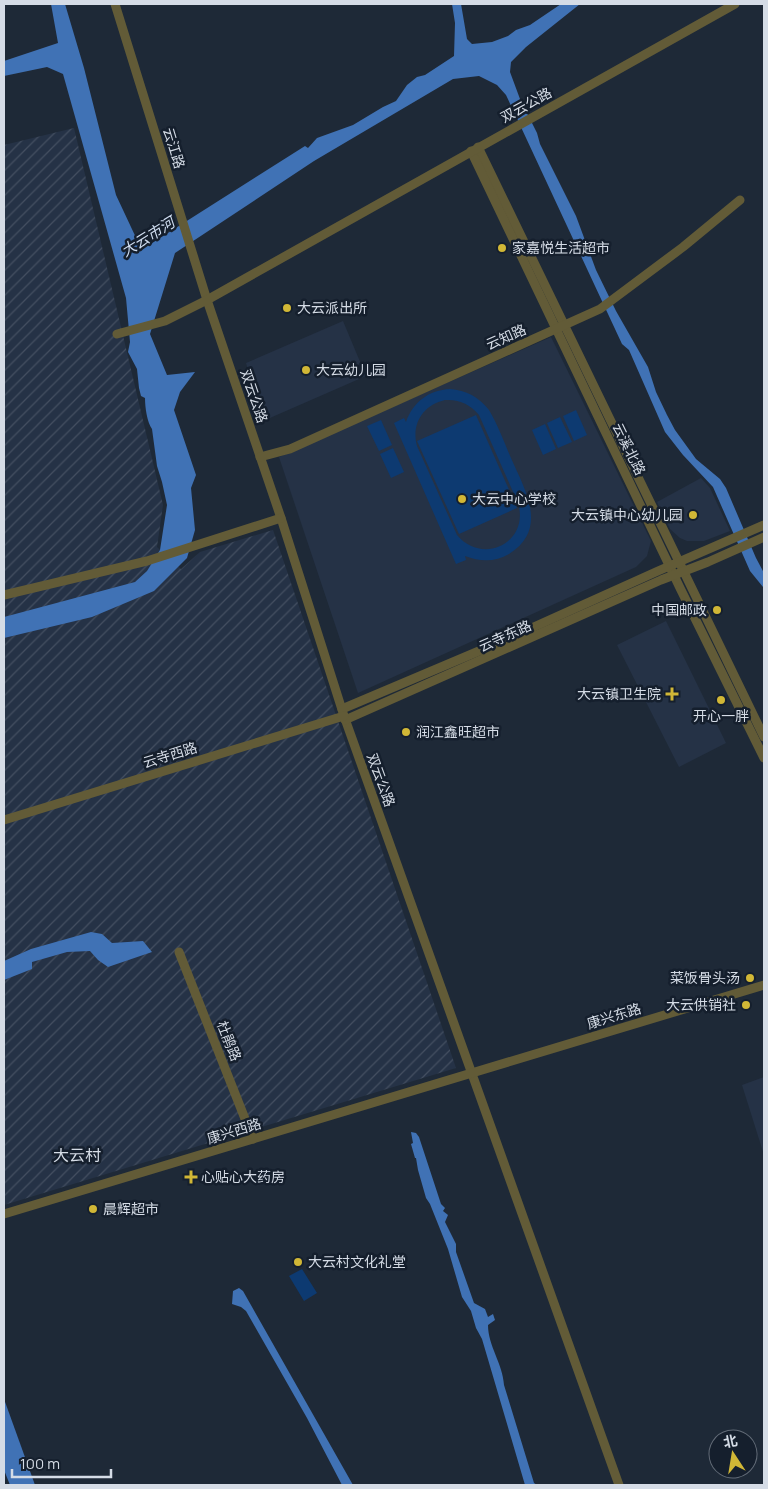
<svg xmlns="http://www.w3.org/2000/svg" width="768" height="1489" viewBox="0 0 768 1489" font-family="Manrope,'Noto Sans SC',sans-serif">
	<defs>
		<pattern id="industrial-furrows" width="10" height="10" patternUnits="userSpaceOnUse" patternTransform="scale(1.25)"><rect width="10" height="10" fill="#253246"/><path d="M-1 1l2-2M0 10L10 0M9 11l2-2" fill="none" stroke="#444f61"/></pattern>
	</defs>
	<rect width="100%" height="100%" fill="#1e2937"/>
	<g fill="#253246">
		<path d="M343 321 366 376 263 421 246 363Z"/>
		<path d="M551 337 651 541 647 556 636 567 358 693 279 457Z"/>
		<path d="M701 478 710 488 730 531 704 541H687L680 538 670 529 657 502Z"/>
		<path d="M666 621 726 743 679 767 617 645Z"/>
		<path d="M764 1077V1155L742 1085Z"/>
	</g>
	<path fill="url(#industrial-furrows)" d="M74 128 163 505 157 547 181 569 200 552 273 530 456 1068 4 1205V145Z"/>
	<g fill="#0d3a71" fill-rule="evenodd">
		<path d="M450 389C466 390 479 397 489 410 498 425 504 442 511 458 525 490 549 529 509 554 496 562 480 562 465 556L466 560 456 564 394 423 404 418 406 422C413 402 429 390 450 389ZM445 400C459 399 470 404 479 415L518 503C530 542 483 566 457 535L417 446C411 424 423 405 445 400Z"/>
		<path d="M576 410 587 435 574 441 563 416Z"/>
		<path d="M476 415 517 508 459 534 417 441Z"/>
		<path d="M560 417 572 442 558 448 547 423Z"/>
		<path d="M381 420 392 445 379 451 367 426Z"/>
		<path d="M545 424 556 449 543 455 532 430Z"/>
		<path d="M393 448 404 472 391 478 380 454Z"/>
		<path d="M302 1269 317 1293 304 1301 289 1276Z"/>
	</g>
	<g fill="#4072b5">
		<path d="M51 4H65L84 68 116 195 138 242 149 245 305 146 308 148 317 138 353 125 383 107 396 101 407 85 417 77 425 75 454 56 455 23 452 4H461L467 39 472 44 492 42 508 36 516 30 530 25 561 4H580L526 47 511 62 510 72 520 99 537 133 540 144 576 216 596 270 616 311 648 367 656 392 667 415 675 430 696 459 720 479 726 488 756 558 764 573V593L763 587 750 571 713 487 683 455 665 432 629 350 622 344 506 95 497 85 479 76 453 79 314 161 175 253 150 334 167 375 195 372 180 392 174 410 196 475 191 488 195 530 187 558 154 591 92 617 4 638V617L135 582 147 571 160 550 167 505 162 482 157 466 152 429C147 422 145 407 145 398L141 396 139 388 137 369 128 352 130 342 126 298 63 74 47 67 4 76V61L58 43Z"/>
		<path d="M91 932 102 934 112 943 143 941 152 952 108 967 98 960 90 951 67 952 32 962V969L4 980V961L31 949Z"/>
		<path d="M411 1132 416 1133 419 1137 441 1204 445 1208 443 1211 448 1215 445 1222 456 1244V1252L474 1303 485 1309 488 1317 493 1314 495 1320 488 1325C488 1346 503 1364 504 1385L534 1483 537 1485H525L482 1339 476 1328 471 1311 462 1297 448 1249 430 1204 426 1198 418 1170 416 1158H415L411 1144 413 1143Z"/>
		<path d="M239 1288 243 1291 353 1485H342L307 1418 246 1311 241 1307 232 1304 233 1291Z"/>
		<path d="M4 1399 35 1485H10L4 1470Z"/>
	</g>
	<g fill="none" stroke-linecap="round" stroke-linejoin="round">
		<g stroke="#625b37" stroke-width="9">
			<path d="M115 4 207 300 281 518 344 716 619 1485"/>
			<path d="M478 147 764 737"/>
			<path d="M471 151 680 588 764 758"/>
			<path d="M117 334 165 321 207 300 735 4"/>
			<path d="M260 457 290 449 600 309 683 247 740 200"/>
			<path d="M4 595 147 561 281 518"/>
			<path d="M342 709 505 640 658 571 764 525"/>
			<path d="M345 720 661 580 708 562 764 537"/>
			<path d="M4 820 344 716"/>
			<path d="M179 952 253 1139"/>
			<path d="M4 1214 764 985"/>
		</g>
	</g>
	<g fill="#d1b736" stroke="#151f2d" stroke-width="2">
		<circle cx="502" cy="248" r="5"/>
		<circle cx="287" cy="308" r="5"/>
		<circle cx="306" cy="370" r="5"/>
		<circle cx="462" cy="499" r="5"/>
		<circle cx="693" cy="515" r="5"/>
		<circle cx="717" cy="610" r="5"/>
		<path d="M669.5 686.5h5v5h5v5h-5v5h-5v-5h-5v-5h5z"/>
		<circle cx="721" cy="700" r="5"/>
		<circle cx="406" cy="732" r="5"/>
		<circle cx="750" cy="978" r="5"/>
		<circle cx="746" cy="1005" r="5"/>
		<path d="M188.5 1169.5h5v5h5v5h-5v5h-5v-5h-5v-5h5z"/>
		<circle cx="93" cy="1209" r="5"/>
		<circle cx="298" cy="1262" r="5"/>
	</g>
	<g text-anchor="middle" stroke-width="5" stroke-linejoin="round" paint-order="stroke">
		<g font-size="14" fill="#d5dce6" stroke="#151f2d">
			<text transform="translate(526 105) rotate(-29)" y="5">双云公路</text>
			<text transform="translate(174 148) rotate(73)" y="5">云江路</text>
			<text transform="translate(506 337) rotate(-24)" y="5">云知路</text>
			<text transform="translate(254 396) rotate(71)" y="5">双云公路</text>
			<text transform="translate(629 449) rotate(64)" y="5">云溪北路</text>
			<text transform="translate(505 636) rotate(-24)" y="5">云寺东路</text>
			<text transform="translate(170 755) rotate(-17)" y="5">云寺西路</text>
			<text transform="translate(381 780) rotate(70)" y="5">双云公路</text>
			<text transform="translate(614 1016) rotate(-17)" y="5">康兴东路</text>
			<text transform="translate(229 1041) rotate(68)" y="5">杜鹃路</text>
			<text transform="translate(234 1131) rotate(-17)" y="5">康兴西路</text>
		</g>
		<g font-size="14" fill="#d5dce6" stroke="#151f2d" text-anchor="start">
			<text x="512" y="253">家嘉悦生活超市</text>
			<text x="297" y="313">大云派出所</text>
			<text x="316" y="375">大云幼儿园</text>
			<text x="472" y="504">大云中心学校</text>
			<text x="683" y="520" text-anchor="end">大云镇中心幼儿园</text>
			<text x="707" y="615" text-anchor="end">中国邮政</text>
			<text x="661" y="699" text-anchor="end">大云镇卫生院</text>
			<text x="721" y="721" text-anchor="middle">开心一胖</text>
			<text x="416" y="737">润江鑫旺超市</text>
			<text x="740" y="983" text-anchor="end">菜饭骨头汤</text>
			<text x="736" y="1010" text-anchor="end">大云供销社</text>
			<text x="201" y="1182">心贴心大药房</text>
			<text x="103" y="1214">晨辉超市</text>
			<text x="308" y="1267">大云村文化礼堂</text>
		</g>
		<g font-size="15" font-style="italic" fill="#d1def1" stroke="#151f2d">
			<text transform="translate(148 237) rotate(-32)" y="5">大云市河</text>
		</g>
		<g font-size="16" fill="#d5dce6" stroke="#151f2d">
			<text x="77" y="1161">大云村</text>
		</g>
	</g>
	<rect width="768" height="1489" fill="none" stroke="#d5dce6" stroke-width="10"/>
	<g transform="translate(733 1454) rotate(348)"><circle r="24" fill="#151f2d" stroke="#626b77"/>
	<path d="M0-4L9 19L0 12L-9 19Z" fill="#d1b736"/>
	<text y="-8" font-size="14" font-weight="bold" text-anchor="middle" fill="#d5dce6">北</text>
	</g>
	<path d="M12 1469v8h99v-8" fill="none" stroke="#d5dce6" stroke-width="2.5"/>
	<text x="20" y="1469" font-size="15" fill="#d5dce6" stroke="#151f2d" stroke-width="4" paint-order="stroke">100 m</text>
</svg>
